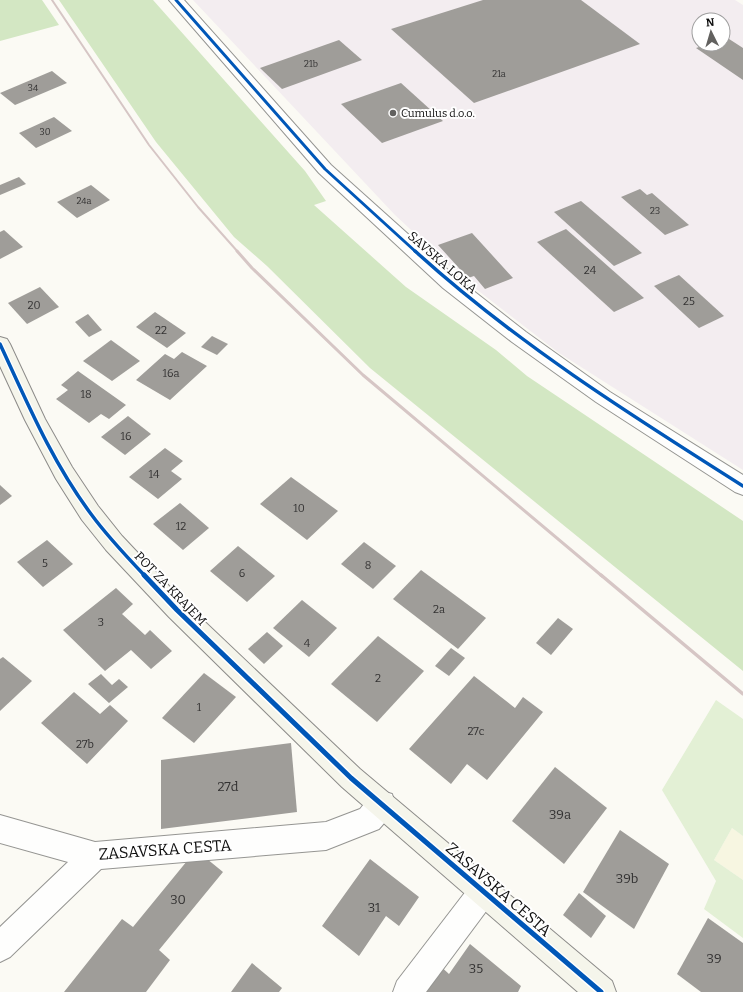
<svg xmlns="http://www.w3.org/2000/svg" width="743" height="992" viewBox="0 0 743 992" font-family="Bitter,serif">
	<rect width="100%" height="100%" fill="#fbfaf4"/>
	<path fill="#f3edf0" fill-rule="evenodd" d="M193 0H735L743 5V470L559 353 467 282 395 215ZM699 20H723V44H699Z"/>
	<path fill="#f7f6e1" d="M732 828 743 836V880L714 860Z"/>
	<path fill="#e3f0d5" d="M716 700 743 719V836L732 828 714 860 743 880V938L704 909 716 881 662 790Z"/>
	<g fill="#d3e7c3">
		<path d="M0 0H42L59 25 0 41Z"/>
		<path d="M59 0H153L305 171 326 201 314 205 406 287 496 350 527 376 743 521V671L370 368 267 266 234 237 156 142Z"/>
	</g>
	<g fill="#9f9d99">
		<path d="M483 0H581L640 44 474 103 391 29Z"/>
		<path d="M726 37 743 48V80L696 48 708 44H723V38Z"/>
		<path d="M339 40 362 60 282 89 260 68Z"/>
		<path d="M52 71 67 83 15 105 0 93Z"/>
		<path d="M401 83 443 121 382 143 341 104Z"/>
		<path d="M54 117 72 131 36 148 19 133Z"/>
		<path d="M19 177 26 184 0 195V185Z"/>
		<path d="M91 185 110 200 77 218 57 202Z"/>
		<path d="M640 189 647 195 652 193 689 225 665 235 621 197Z"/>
		<path d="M581 201 642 253 614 266 554 212Z"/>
		<path d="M566 229 644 298 614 312 537 242Z"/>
		<path d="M4 230 23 247 0 259V232Z"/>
		<path d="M472 233 513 278 485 289 474 276 468 278 438 245Z"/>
		<path d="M679 275 724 316 699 328 654 286Z"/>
		<path d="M40 287 59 307 27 324 8 303Z"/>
		<path d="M155 312 186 333 167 348 136 327Z"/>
		<path d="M88 314 102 330 89 337 75 322Z"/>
		<path d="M212 336 228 344 217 355 201 347Z"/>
		<path d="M111 340 140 361 112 381 83 361Z"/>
		<path d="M182 352 207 366 170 400 136 380 165 354 174 359Z"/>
		<path d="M78 371 126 405 109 419 101 414 89 423 56 399 68 390 61 385Z"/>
		<path d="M128 416 151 434 125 455 101 437Z"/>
		<path d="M165 448 183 461 171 471 182 479 158 499 129 477Z"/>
		<path d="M291 477 338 511 307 540 260 504Z"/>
		<path d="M0 485 12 496 0 505Z"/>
		<path d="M180 503 209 528 183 550 153 524Z"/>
		<path d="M47 540 73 564 43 587 17 562Z"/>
		<path d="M364 542 396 566 373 589 341 564Z"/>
		<path d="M238 546 275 576 247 602 210 571Z"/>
		<path d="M421 570 486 618 458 649 393 599Z"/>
		<path d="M116 588 133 604 122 614 145 635 150 630 172 651 151 669 131 650 105 671 63 630Z"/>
		<path d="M302 600 337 628 309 657 273 628Z"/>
		<path d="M558 618 573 629 551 655 536 643Z"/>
		<path d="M267 632 283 646 264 664 248 649Z"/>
		<path d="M378 636 424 671 377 722 331 684Z"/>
		<path d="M451 648 465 658 449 676 435 666Z"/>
		<path d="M3 657 32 681 0 711V659Z"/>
		<path d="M204 673 236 697 194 743 162 718Z"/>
		<path d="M101 674 112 685 119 679 128 687 109 703 88 684Z"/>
		<path d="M474 676 515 708 523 697 543 712 487 780 467 764 451 784 409 749Z"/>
		<path d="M74 692 100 714 110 705 128 721 87 764 41 723Z"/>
		<path d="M291 743 297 812 161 829V760Z"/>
		<path d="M555 767 607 808 564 864 512 821Z"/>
		<path d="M620 830 669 864 634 929 583 892Z"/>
		<path d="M196 850 223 872 159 950 170 960 146 992H64L122 919 133 927Z"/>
		<path d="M370 859 419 897 399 926 386 916 359 956 322 926Z"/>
		<path d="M579 893 606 916 591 938 563 915Z"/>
		<path d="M708 918 743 943V992H701L677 974Z"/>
		<path d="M470 944 521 986 518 992H427L420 986 437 963 449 974Z"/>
		<path d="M252 963 282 988 279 992H231Z"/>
	</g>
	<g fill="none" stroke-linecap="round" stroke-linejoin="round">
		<g stroke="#959592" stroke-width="2">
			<g id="street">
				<path d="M169 0H184L331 165 457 278 526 332 610 392 743 475V495L735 492 596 402 512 342 443 288 319 173Z"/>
				<path d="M382 791 392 794 395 804 392 814 379 829 326 850 101 869 10 957 0 962V927L68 862 0 843V815L95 842 326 822 360 809 372 794Z"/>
				<path d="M483 878 493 882 497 892 493 902 426 992H393L397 981 473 882Z"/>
			</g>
		</g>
		<g stroke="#8c8b89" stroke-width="2">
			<path id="secondary" d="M0 337 7 339 10 344 45 419 72 467 98 506 122 536 185 603 360 769 612 981 616 992H578L342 787 169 617 106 550 82 520 56 479 25 420 0 366Z"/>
		</g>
		<use href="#street" fill="#fefefd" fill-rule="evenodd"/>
		<use href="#secondary" fill="#f5f5eb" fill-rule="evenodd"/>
		<path stroke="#d6c6c5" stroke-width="2" d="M52 0 149 145 198 207 238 252"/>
		<path stroke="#d6c6c5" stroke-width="3" d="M237 251 252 268 363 375 602 576"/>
		<path stroke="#d6c6c5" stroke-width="3.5" d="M601 575 743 694"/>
		<g stroke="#fff" stroke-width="5">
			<path id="cycleway-far2" d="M176 0 325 169 416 252"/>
		</g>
		<g stroke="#fff" stroke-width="6">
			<g id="cycleway-far1">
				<path d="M415 251C515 342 629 414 743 486"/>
				<path d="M0 344C27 402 52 462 91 514 107 536 126 556 145 576"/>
			</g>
		</g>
		<g stroke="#fff" stroke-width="8">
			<path id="cycleway" d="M144 575 177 610 351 778 601 992"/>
		</g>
		<use href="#cycleway-far2" stroke="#0057b8" stroke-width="3"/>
		<use href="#cycleway-far1" stroke="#0057b8" stroke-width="3.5"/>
		<use href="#cycleway" stroke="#0057b8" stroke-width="5"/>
	</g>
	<circle fill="#62615f" stroke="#fff" stroke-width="1.5" cx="393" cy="113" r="4"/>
	<g text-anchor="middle" stroke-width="4" stroke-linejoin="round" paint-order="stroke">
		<g font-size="9" fill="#333232">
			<text x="311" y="67">21b</text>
			<text x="499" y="77">21a</text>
			<text x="33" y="91">34</text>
			<text x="45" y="135">30</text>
			<text x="84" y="204">24a</text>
			<text x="655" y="214">23</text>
		</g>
		<g font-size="11" fill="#0f0f0f" stroke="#fff" text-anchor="start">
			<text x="401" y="117">Cumulus d.o.o.</text>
		</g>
		<g font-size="11" fill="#333232">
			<text x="590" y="274">24</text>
			<text x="689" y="305">25</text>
			<text x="34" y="309">20</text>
			<text x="161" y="334">22</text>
			<text x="171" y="377">16a</text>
			<text x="86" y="398">18</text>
			<text x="126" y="440">16</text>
			<text x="154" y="478">14</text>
			<text x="299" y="512">10</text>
			<text x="181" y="530">12</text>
			<text x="45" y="567">5</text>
			<text x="368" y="569">8</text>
			<text x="242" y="577">6</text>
			<text x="439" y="613">2a</text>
			<text x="101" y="626">3</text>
			<text x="307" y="647">4</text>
			<text x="378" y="682">2</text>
			<text x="199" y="711">1</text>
			<text x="476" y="735">27c</text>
			<text x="85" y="748">27b</text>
		</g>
		<g font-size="13" fill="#0f0f0f" stroke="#fff">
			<text transform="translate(443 262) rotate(41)" y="5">SAVSKA LOKA</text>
			<text transform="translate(171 588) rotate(46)" y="5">POT ZA KRAJEM</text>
		</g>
		<g font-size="13" fill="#333232">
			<text x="228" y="791">27d</text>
			<text x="560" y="819">39a</text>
			<text x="627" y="883">39b</text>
			<text x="178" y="904">30</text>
			<text x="374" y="912">31</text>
			<text x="714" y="963">39</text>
			<text x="476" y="973">35</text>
		</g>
		<g font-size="16" fill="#0f0f0f" stroke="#fff">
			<text transform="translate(165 849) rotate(-4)" y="6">ZASAVSKA CESTA</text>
			<text transform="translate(499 889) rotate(41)" y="6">ZASAVSKA CESTA</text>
		</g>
	</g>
	<g transform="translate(711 32) rotate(355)"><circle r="19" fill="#ffffff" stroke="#9f9f9f"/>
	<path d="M0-3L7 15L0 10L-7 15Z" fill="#62615f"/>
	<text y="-6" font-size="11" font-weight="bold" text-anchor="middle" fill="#0f0f0f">N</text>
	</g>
</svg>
